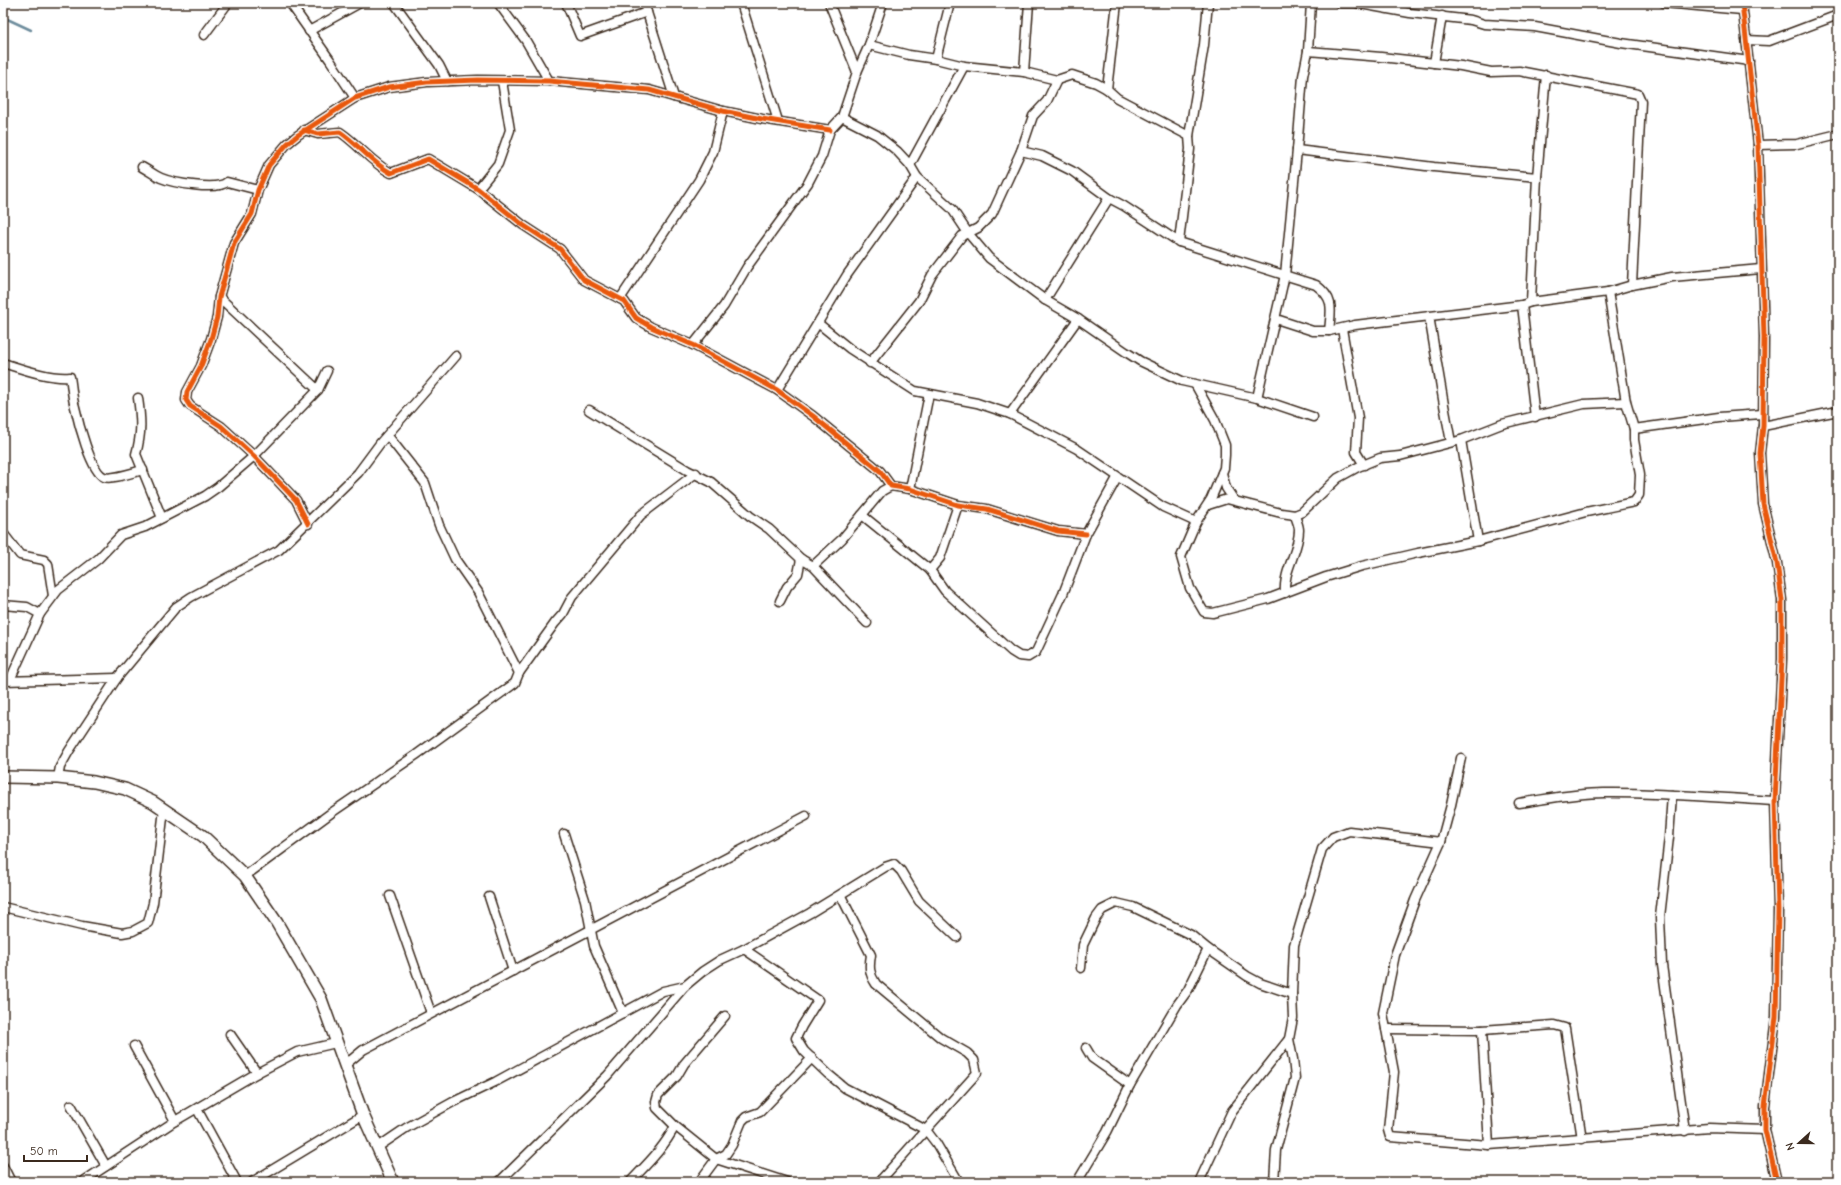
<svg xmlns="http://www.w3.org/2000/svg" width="1841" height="1185" viewBox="0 0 1841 1185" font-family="'Comic Neue',sans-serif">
	<rect width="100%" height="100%" fill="#fff"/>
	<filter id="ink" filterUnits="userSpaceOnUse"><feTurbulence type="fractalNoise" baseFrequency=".025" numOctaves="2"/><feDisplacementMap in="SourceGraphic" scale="8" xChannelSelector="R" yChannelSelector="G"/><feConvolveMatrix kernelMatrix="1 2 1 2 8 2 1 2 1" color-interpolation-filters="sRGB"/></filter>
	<g filter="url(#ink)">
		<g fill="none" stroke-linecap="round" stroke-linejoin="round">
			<path stroke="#6e8d9d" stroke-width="2.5" d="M3 17 31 30"/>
			<g stroke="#3b2a1e" stroke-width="11">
				<g id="street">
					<path d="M290 3 330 60 355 98"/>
					<path d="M394 3 439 65 447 81"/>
					<path d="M498 3 526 41 549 81"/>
					<path d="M566 3 580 36 647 12"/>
					<path d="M644 3 674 97"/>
					<path d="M741 3 778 121"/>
					<path d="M829 3 857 72"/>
					<path d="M1340 3H1355L1410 13 1471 20 1484 24 1535 27 1621 43 1749 61"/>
					<path d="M1664 3 1742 10"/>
					<path d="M1742 3 1758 145 1764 337 1763 426 1760 453 1763 504 1777 563 1782 600V659L1775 801 1778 910 1776 1017 1765 1106V1130L1777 1182"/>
					<path d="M309 31 360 3"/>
					<path d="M204 35 228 3"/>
					<path d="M1746 40 1769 41 1838 15"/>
					<path d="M869 45 909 55 936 59 964 66 1024 72 1057 80 1072 75 1096 83 1107 89 1117 98 1189 136"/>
					<path d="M1308 51 1381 57 1461 66 1491 72 1519 71 1638 94 1641 101 1632 285"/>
					<path d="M936 59 950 3"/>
					<path d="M1434 63 1442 16"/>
					<path d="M1024 72 1029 3"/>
					<path d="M1107 89 1117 3"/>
					<path d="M842 117 877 135 897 151 910 165 917 177 952 209 968 233 989 258 1045 300 1078 319 1126 352 1140 361 1182 381 1257 398 1313 417"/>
					<path d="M304 130 318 134 340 132C358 144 372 163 391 173L428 159 478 189 523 225 560 249 584 280 624 301 636 318 651 327 693 345 777 390 813 416 880 471 891 486 910 489 958 505 987 509 1058 531 1086 534"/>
					<path d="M1758 145 1797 144 1838 134"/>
					<path d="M1297 150 1434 167 1537 177"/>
					<path d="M1021 151 1042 156 1072 171 1109 198 1124 206 1179 242 1316 285C1335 299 1331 310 1329 331"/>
					<path d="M910 165 964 66"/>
					<path d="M142 167C148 170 154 175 161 178 173 183 217 191 227 182L258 190"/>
					<path d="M478 189 498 164 510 130 502 81"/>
					<path d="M1179 242 1190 149 1189 136 1204 45 1208 3"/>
					<path d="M219 297 318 390"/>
					<path d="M620 299 699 180 713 152 723 111"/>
					<path d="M1045 300 1109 198"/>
					<path d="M1531 302 1537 177 1546 75"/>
					<path d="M1522 305 1535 417"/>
					<path d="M1429 316 1444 405 1451 442"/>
					<path d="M1276 319 1313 331H1329L1355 325 1522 305 1531 302 1608 292 1632 285 1672 277 1761 269"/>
					<path d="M819 324 850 349 915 391 977 403 1010 414 1077 449 1163 507 1196 522"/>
					<path d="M1342 329 1358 418 1356 452 1364 465"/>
					<path d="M693 345 724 306 747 267 808 183 822 156 830 130 842 117 857 72 869 45 883 3"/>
					<path d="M3 363C22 369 50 379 70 377 72 387 72 398 75 407 78 421 91 472 104 477 112 480 134 472 143 470"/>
					<path d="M870 363 919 301 932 275 962 236 978 228 992 214 1021 151 1033 116 1047 101 1057 80"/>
					<path d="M1195 384 1215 420 1225 445V455L1224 468 1211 499 1196 522 1181 557 1190 588 1204 612 1213 613 1268 599 1326 577 1362 566 1418 553 1478 541 1586 512 1634 502 1639 495 1640 475 1634 440V429L1626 402 1608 292"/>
					<path d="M777 390 847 275 917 177"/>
					<path d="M138 398C141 419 142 433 136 454L162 518"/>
					<path d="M1257 398 1285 275 1297 150 1303 76 1308 51 1311 3"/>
					<path d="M589 410 687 470 711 482 750 516 769 529 801 559 813 566 867 623"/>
					<path d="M1010 414 1078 319"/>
					<path d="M1763 426 1838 411"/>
					<path d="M1634 429 1719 417 1762 414"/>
					<path d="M388 436 425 483 439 525 455 559 478 592 519 673"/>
					<path d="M1461 440 1478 541"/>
					<path d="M1222 473 1226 488 1234 500"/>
					<path d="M910 489 929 394"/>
					<path d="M1208 505 1227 499 1281 513 1295 515 1302 512 1338 478 1358 467 1380 458 1400 456 1461 440 1502 424 1584 404 1626 402"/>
					<path d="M862 515 930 570 945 591 1011 651 1019 656 1028 657 1036 652 1063 594 1086 534 1117 478"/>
					<path d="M308 524 296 500 254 456 221 426 190 406 186 400 187 392 201 366 211 339 217 317 219 297 234 243 252 214 258 190 269 165 287 144 298 135 355 98 389 87 427 82 478 80 549 81 649 90 723 111 762 119 830 130"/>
					<path d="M3 533 20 555 44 560 48 564 53 596"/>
					<path d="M813 566 842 539 882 491 891 486"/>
					<path d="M930 570 940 558 958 505"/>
					<path d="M1285 593C1283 570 1299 552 1299 530 1299 525 1296 520 1295 515"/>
					<path d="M780 601 787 587 798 574 801 559"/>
					<path d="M3 605 27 607 40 614"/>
					<path d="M10 680 40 614 58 590 98 559 121 535 145 527 205 496 218 487 254 456 318 390 327 371"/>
					<path d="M3 681 117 678"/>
					<path d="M1461 758 1451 805 1441 842 1415 900 1395 955 1383 1013 1394 1072 1388 1130 1390 1137 1489 1145 1709 1128 1765 1130"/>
					<path d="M58 778 60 767 69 751 117 678 176 607 191 597 279 550 358 473 381 442 456 356"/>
					<path d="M1672 795 1669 837 1660 917 1662 965 1685 1131"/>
					<path d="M1519 803C1547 799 1575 793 1604 793 1661 792 1718 798 1775 801"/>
					<path d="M564 834 585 900 594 946 623 1013"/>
					<path d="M245 876 331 813 416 755 515 683 519 673 555 623 563 614 572 597 641 515 696 473"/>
					<path d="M390 896 431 1013"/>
					<path d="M841 896 871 955C869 966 869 974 876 984L941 1038 967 1053 974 1060 977 1073 879 1182"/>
					<path d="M489 897 513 971"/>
					<path d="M3 907 82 926 122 933 133 931 148 923 153 903 164 809"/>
					<path d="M744 949 818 1000 802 1026 796 1038 804 1051 828 1074 845 1088 926 1130 936 1143 959 1182"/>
					<path d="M1081 968 1083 945 1096 918 1102 910 1116 903 1133 907 1191 935 1208 949 1247 976 1260 983 1292 994"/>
					<path d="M725 1016 684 1064 677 1076 658 1095 656 1102 657 1108 675 1126 716 1159 787 1182"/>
					<path d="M1386 1029 1482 1030 1554 1025 1565 1028 1582 1139"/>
					<path d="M1482 1030 1489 1145"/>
					<path d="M230 1034 257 1073"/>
					<path d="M134 1046 175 1121"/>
					<path d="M1086 1048 1092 1058 1130 1085"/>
					<path d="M345 1065 363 1050 806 816"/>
					<path d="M71 1105 106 1166"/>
					<path d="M197 1109 237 1182"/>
					<path d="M378 1147 406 1128 453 1102 495 1082 663 991 685 986"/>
					<path d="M3 1166 11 1182"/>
					<path d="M82 1182 175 1121 257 1073 297 1052 336 1043"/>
					<path d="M252 1182 363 1115"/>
					<path d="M499 1182 607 1076 685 986 703 971 720 960 744 949 810 913 885 867 894 864 901 871 919 901 957 937"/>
					<path d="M630 1182C647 1164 664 1148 675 1126"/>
					<path d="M699 1182 716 1159 726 1154 732 1145 742 1121 746 1117 760 1112 812 1058"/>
					<path d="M1077 1182 1107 1132 1130 1085 1177 1005 1188 990 1208 949"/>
					<path d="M1199 1182 1232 1111 1289 1039"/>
					<path d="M1274 1182 1276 1150 1295 1078 1293 1059 1289 1039 1293 1018 1292 994 1294 945 1322 849 1333 837 1349 831 1441 842"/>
				</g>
			</g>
			<g stroke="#3b2a1e" stroke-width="14">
				<path id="secondary" d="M3 777 58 778 94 782 125 789 153 802 203 836 245 876 277 923 321 999 363 1115 393 1182"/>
			</g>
			<use href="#street" stroke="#fff" stroke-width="8"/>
			<use href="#secondary" stroke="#fff" stroke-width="11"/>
			<g stroke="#fff" stroke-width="8">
				<g id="cycleway">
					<path d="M1742 3 1758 145 1764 337 1763 426 1760 453 1763 504 1777 563 1782 600V659L1775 801 1778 910 1776 1017 1765 1106V1130L1777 1182"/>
					<path d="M304 130 318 134 340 132C358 144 372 163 391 173L428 159 478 189 523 225 560 249 584 280 624 301 636 318 651 327 693 345 777 390 813 416 880 471 891 486 910 489 958 505 987 509 1058 531 1086 534"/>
					<path d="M308 524 296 500 254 456 221 426 190 406 186 400 187 392 201 366 211 339 217 317 219 297 234 243 252 214 258 190 269 165 287 144 298 135 355 98 389 87 427 82 478 80 549 81 649 90 723 111 762 119 830 130"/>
				</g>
			</g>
			<use href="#cycleway" stroke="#e8590c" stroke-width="5"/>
		</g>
	</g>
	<rect width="1841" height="1185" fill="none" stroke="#fff" stroke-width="16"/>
	<rect x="8" y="8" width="1825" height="1169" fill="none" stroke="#3b2a1e" stroke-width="1.5" filter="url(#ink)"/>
	<g transform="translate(1799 1143) rotate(249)" stroke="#ffffff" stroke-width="3" paint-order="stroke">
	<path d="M0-3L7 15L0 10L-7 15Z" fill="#3b2a1e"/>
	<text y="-6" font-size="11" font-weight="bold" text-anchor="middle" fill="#3b2a1e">N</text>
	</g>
	<path d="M24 1155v6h63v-6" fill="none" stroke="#3b2a1e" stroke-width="2"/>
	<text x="30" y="1155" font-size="12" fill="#3b2a1e" stroke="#ffffff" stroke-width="3" paint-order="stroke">50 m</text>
</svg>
